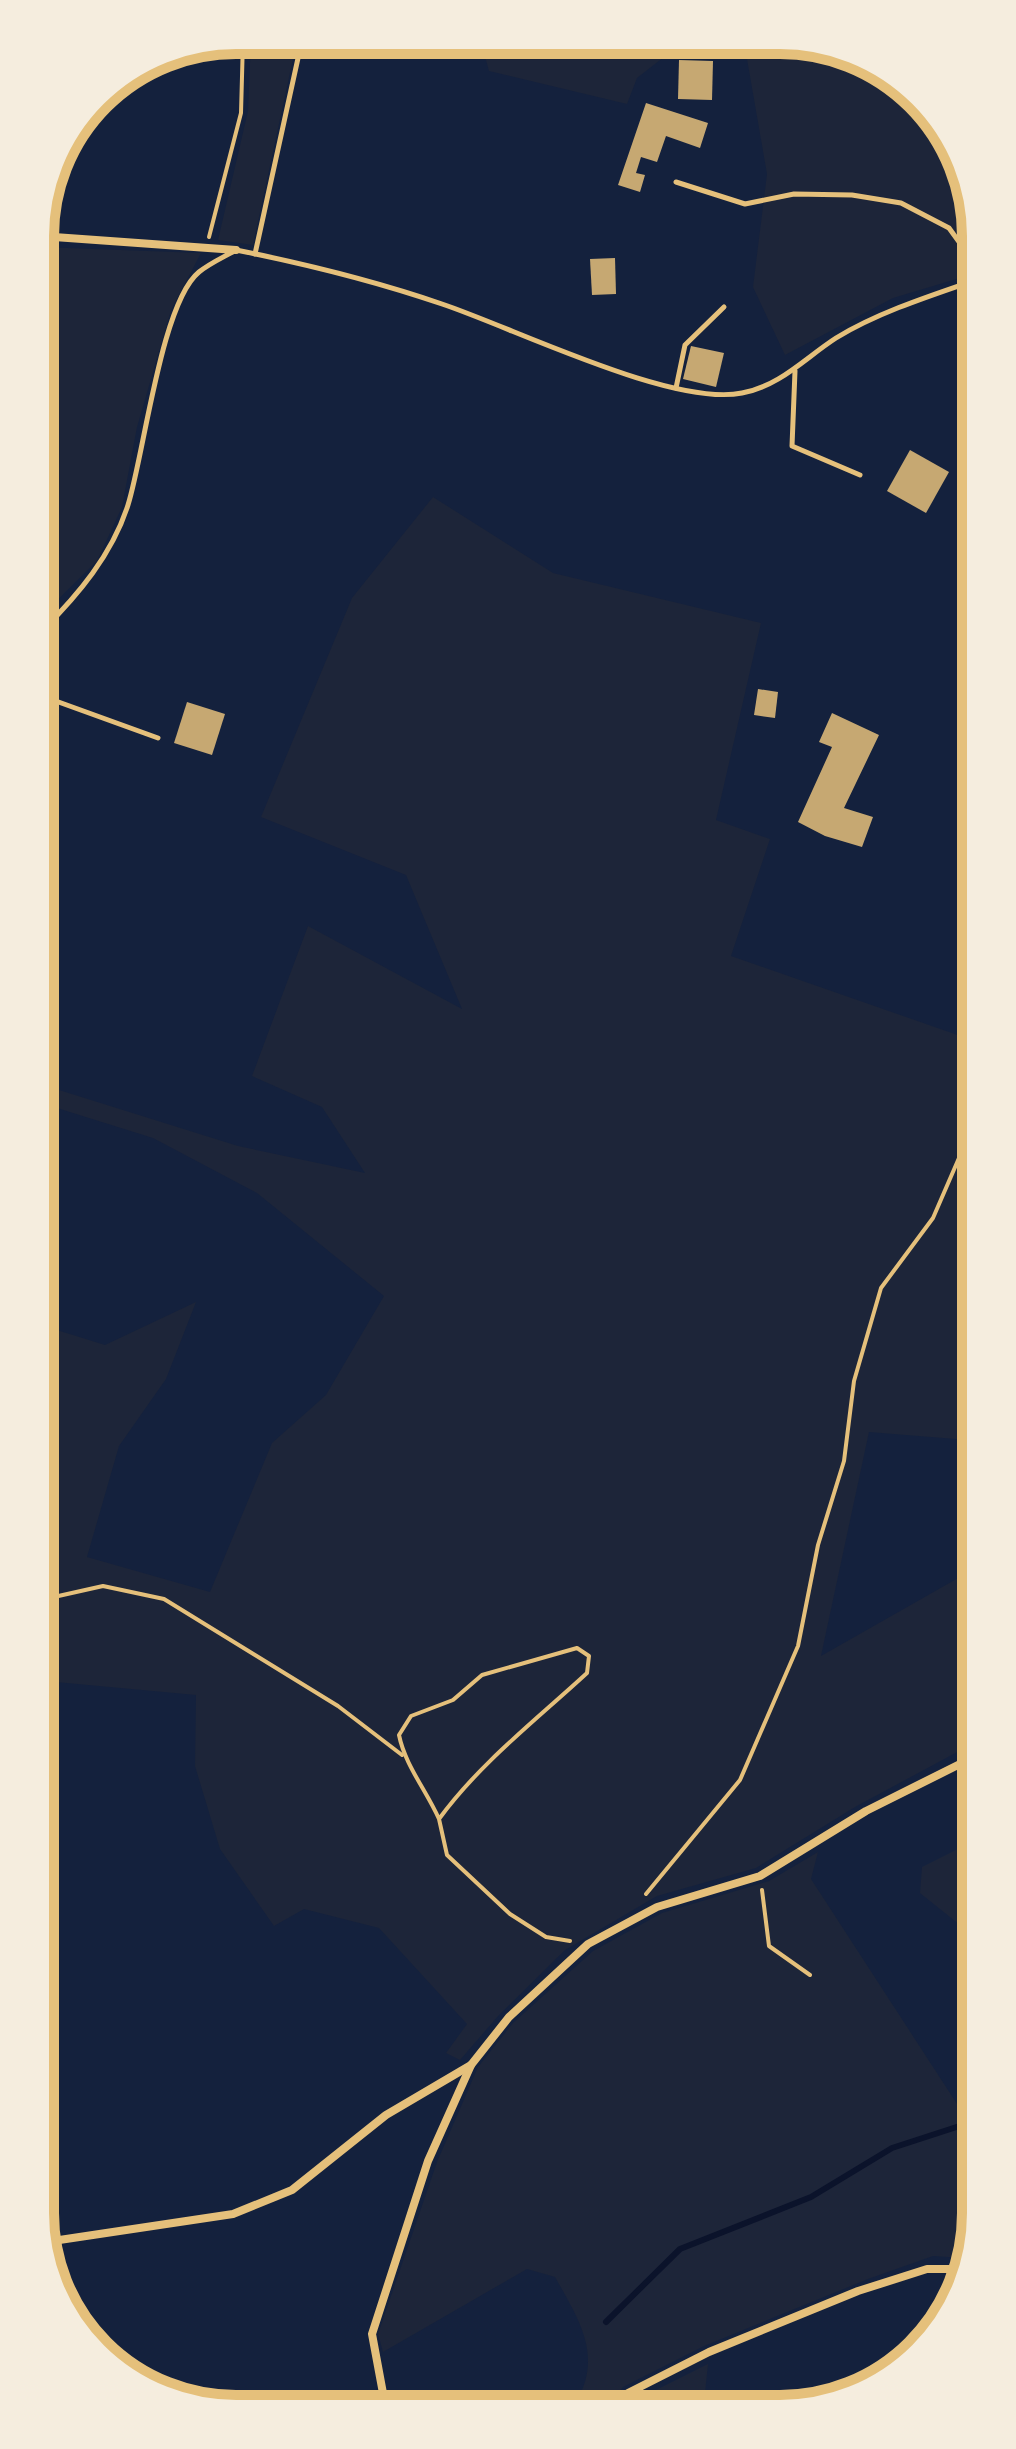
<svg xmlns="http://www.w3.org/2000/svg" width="1016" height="2449" viewBox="0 0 1016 2449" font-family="Quicksand,sans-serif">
	<rect width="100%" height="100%" fill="#14213d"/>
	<g fill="#1d2539">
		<path d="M251 40H297L253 245 218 240 248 111Z"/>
		<path d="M481 42 682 43 637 78 627 104 489 71Z"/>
		<path d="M687 43 818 44 918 97 963 174 970 210V275L893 298 785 355 753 287 767 174 747 59Z"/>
		<path d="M41 247 201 253 171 310 137 427 122 507 97 561 42 615Z"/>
		<path d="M433 497 553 573 761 623 716 820 770 839 731 956 972 1040 973 1456 968 1440 869 1432 821 1656 974 1569V1743L855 1807 756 1868 657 1896 565 1950 499 2015 460 2060 446 2053 467 2024 379 1928 304 1909 274 1926 220 1849 195 1766 196 1695 45 1681 44 1326 105 1345 196 1302 166 1379 119 1446 87 1557 210 1592 272 1443 326 1395 384 1296 257 1193 153 1138 57 1108 43 1133V1085L238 1146 365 1173 322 1107 252 1076 308 926 462 1009 406 875 261 817 352 598Z"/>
		<path d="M974 1841 975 1937 920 1893 922 1867Z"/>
		<path d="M818 1852 811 1879 959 2107 975 2102V2143L963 2258 933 2256 868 2279 704 2346 623 2387 610 2403 575 2404C604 2356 579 2320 555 2277L527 2269 383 2352 378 2334 437 2162 478 2067 513 2023 593 1951 662 1913 769 1881Z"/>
		<path d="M708 2364 704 2403H633L636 2400Z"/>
	</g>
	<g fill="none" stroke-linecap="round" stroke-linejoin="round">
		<path stroke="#0b132b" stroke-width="6" d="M606 2322 680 2249 811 2197 892 2148 975 2121"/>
	</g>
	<g fill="#c6a872">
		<path d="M679 60 713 61 712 100 678 99Z"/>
		<path d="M646 103 708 123 700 148 666 136 657 162 641 157 636 173 645 175 640 192 618 185Z"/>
		<path d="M615 258 616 294 592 295 590 259Z"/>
		<path d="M691 346 724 353 716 387 683 379Z"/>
		<path d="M910 450 949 472 926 513 887 491Z"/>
		<path d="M758 689 778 692 775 718 754 715Z"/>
		<path d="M187 702 225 714 212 755 174 743Z"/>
		<path d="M832 713 879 735 844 808 873 817 862 847 825 836 798 822 832 747 819 742Z"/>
	</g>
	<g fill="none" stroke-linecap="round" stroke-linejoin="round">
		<g stroke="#e5c07b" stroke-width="4">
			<path d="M209 237 241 113 243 40"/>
			<path d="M45 1599 103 1586 164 1599 338 1706 402 1755"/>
			<path d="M439 1819C426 1790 405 1765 399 1735L411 1716 453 1700 482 1675 577 1648 589 1656 587 1673C536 1720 480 1763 439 1819L447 1855 510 1914 546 1937 570 1941"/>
			<path d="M762 1890 769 1946 810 1975"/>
			<path d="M646 1894 740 1780 798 1646 818 1545 844 1461 854 1381 881 1288 933 1218 972 1128"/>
		</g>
		<g stroke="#e5c07b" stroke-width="5">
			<path d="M676 182 745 204 794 194 852 195 901 203 949 228 970 257"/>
			<path d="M255 254 302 40"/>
			<path d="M795 371 792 446 860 475"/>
			<path d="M676 388 685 345 724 307"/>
			<path d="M42 631C78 595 112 555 128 505 144 455 161 303 199 272 210 263 224 257 236 250 306 264 375 281 442 304 514 328 672 407 742 393 780 386 805 358 836 338 875 314 926 297 970 282"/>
			<path d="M42 689 53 700 158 738"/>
		</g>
		<g stroke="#e5c07b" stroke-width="8">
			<path d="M40 236 236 250"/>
			<path d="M46 2242 233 2214 292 2190 386 2115 471 2065 509 2017 588 1944 657 1907 760 1876 866 1811 974 1757"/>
			<path d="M620 2403 628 2393 709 2352 858 2291 927 2269H966"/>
			<path d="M385 2404 372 2334 428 2161 471 2065"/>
		</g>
	</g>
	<path d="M0 0H1016V2449H0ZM236 54H780A182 182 0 0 1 962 236V2213A182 182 0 0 1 780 2395H236A182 182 0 0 1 54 2213V236A182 182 0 0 1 236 54Z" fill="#f5edde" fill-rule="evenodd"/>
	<path fill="none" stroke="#e5c07b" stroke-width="10" d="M236 54H780A182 182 0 0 1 962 236V2213A182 182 0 0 1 780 2395H236A182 182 0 0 1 54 2213V236A182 182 0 0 1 236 54Z"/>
</svg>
